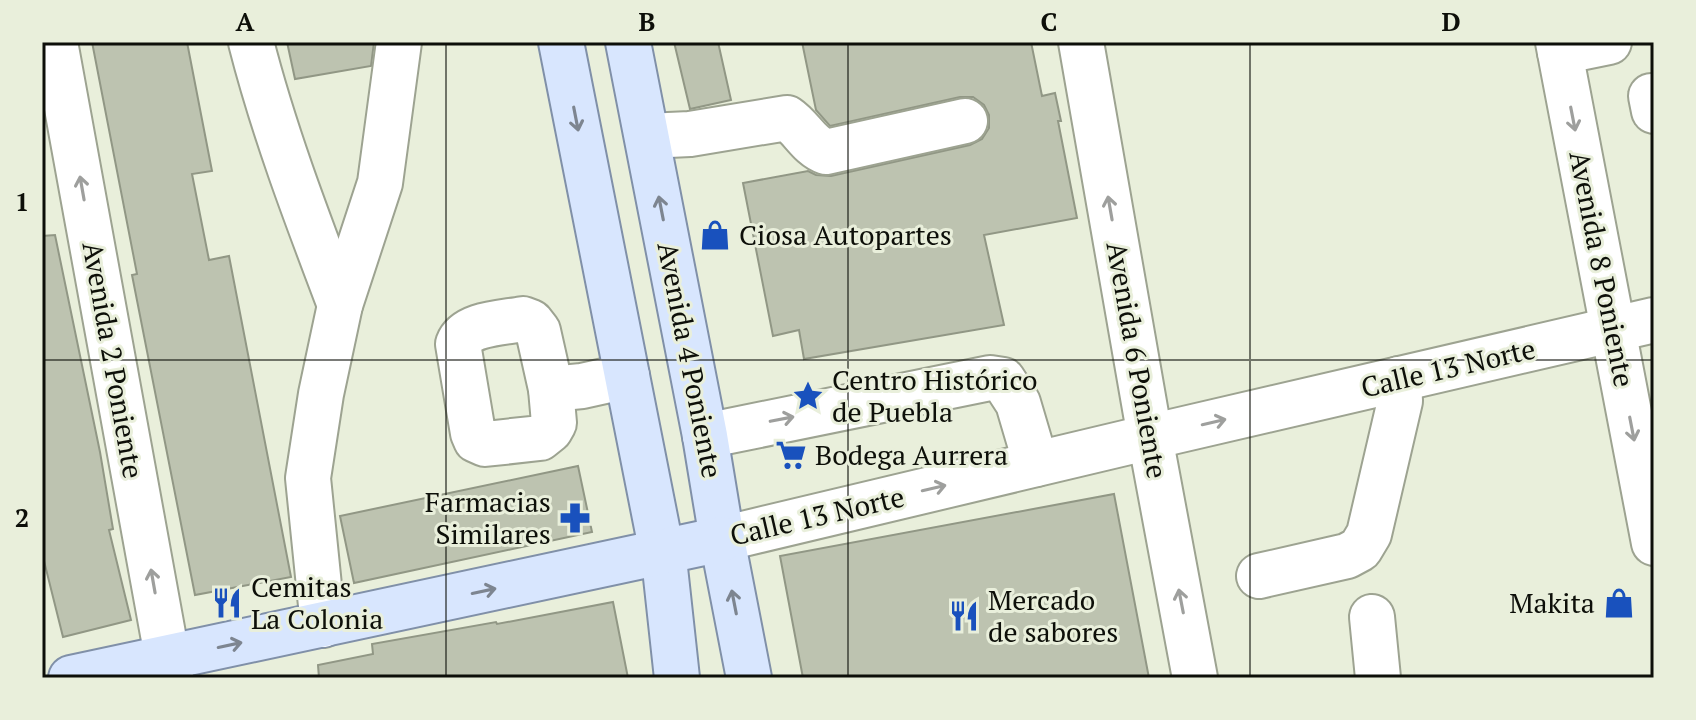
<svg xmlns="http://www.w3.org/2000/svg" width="1696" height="720" viewBox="0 0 1696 720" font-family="'PT Serif',serif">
	<rect width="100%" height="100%" fill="#e9efdb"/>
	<g fill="#bdc3b0" stroke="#919785" stroke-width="2">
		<path d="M92 42H187L212 171 192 174 209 260 229 256 291 577 195 595 132 275 137 274Z"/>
		<path d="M287 42H374L371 66 295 79Z"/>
		<path d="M674 42H718L731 100 690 109Z"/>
		<path d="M802 42H1031L1042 96 1055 93 1061 121H1058L1077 218 984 235 1004 325 804 359 799 330 773 336 743 183 808 171 816 175 831 176 970 145 982 139 989 128V115L984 105 973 97H960L830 126 816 110Z"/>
		<path d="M55 235 100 452 113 529 109 530 131 620 63 637 42 553V236Z"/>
		<path d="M578 466 592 532 354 583 340 516Z"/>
		<path d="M1114 494 1149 678H803L780 556Z"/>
		<path d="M613 602 628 678H319L318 665 373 654 372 644 496 622 497 624Z"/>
	</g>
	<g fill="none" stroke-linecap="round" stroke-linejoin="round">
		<g stroke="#9da391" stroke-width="48">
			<g id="minor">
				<path d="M55 42 171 678"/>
				<path d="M251 42C274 132 307 218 340 305"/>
				<path d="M1081 42 1150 437 1195 678"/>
				<path d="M1558 42 1654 543"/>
				<path d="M1560 52 1609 42"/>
				<path d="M1651 96 1654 111"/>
				<path d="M647 136 690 134 787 118C802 128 809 146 826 152L965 121"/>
				<path d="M523 319 531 322 538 331 551 389 554 423 550 430 540 438 485 444 476 440 473 433 458 344C466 323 503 323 523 319Z"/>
				<path d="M551 389 582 386 627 376"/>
				<path d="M705 436 990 378 1003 380 1018 403 1036 464"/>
				<path d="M722 539 1150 437 1654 320"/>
				<path d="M1259 576 1347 556 1360 549 1369 534 1400 401 1399 379"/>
				<path d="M1372 617 1378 678"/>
				<path d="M323 625 308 478 321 394 340 305 380 183 399 42"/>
			</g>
		</g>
		<g stroke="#8090a8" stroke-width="48">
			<g id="major">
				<path d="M561 42 665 568 677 678"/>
				<path d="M628 42 705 436 722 539 749 678"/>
				<path d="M71 678 722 539"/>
			</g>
		</g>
		<use href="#minor" stroke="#fff" stroke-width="44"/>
		<use href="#major" stroke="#d8e6fe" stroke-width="44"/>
	</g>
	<defs><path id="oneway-shaft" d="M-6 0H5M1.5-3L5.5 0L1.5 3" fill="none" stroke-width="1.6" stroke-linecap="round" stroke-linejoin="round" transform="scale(2)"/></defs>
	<g stroke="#7d8590">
		<use href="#oneway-shaft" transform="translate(576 119) rotate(79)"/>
		<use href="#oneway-shaft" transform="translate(661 208) rotate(-101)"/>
		<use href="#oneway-shaft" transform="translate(484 591) rotate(-12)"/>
		<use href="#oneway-shaft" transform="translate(734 602) rotate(-101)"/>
		<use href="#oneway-shaft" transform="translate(230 645) rotate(-12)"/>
	</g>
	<g stroke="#9e9f9d">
		<use href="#oneway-shaft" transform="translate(1573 119) rotate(79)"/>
		<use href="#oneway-shaft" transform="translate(82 188) rotate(-100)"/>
		<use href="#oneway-shaft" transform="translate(1110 208) rotate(-100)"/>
		<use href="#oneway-shaft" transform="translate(782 419) rotate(-11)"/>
		<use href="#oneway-shaft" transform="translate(1214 422) rotate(-13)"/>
		<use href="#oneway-shaft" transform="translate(1632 429) rotate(79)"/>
		<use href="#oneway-shaft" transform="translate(934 488) rotate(-13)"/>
		<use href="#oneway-shaft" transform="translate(153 581) rotate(-100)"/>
		<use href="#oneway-shaft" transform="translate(1181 601) rotate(-101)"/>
	</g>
	<path fill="none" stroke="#0d0f09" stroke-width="2" stroke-opacity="0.55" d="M446 42V678M848 42V678M1250 42V678M42 360H1654"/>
	<defs>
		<g id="shop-bare" transform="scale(2.4)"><path d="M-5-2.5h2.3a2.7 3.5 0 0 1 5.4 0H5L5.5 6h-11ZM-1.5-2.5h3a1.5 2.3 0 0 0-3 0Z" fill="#1951bd" stroke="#e9efdb" stroke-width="2.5" paint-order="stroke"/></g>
		<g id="sight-bare" transform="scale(2.4)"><path d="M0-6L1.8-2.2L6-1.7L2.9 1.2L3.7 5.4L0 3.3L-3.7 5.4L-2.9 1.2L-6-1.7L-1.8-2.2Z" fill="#1951bd" stroke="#e9efdb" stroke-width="2.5" paint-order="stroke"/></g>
		<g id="supermarket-bare" transform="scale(2.4)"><path d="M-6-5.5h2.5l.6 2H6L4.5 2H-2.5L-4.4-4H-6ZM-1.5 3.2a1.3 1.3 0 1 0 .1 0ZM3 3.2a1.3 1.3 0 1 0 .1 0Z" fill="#1951bd" stroke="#e9efdb" stroke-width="2.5" paint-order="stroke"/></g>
		<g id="pharmacy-bare" transform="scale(2.4)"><path d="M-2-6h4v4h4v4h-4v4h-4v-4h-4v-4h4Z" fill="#1951bd" stroke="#e9efdb" stroke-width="2.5" paint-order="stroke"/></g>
		<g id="restaurant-bare" transform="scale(2.4)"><path d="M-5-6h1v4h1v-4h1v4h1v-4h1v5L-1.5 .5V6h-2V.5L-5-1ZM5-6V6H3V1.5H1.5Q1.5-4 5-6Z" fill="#1951bd" stroke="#e9efdb" stroke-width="2.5" paint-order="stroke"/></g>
	</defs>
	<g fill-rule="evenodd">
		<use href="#shop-bare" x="715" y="235"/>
		<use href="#sight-bare" x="808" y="396"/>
		<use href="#supermarket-bare" x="791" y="455"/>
		<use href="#pharmacy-bare" x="575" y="518"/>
		<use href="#restaurant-bare" x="227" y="603"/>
		<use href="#shop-bare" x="1619" y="603"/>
		<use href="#restaurant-bare" x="964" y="616"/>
	</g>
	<g text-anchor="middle" stroke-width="6" stroke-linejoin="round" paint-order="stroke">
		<g font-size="28" fill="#0d0f09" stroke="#e9efdb" text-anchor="start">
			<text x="739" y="245">Ciosa Autopartes</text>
			<text x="832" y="390">Centro Histórico<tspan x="832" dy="32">de Puebla</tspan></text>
			<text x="815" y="465">Bodega Aurrera</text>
			<text x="551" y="512" text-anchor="end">Farmacias<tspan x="551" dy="32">Similares</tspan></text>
			<text x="251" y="597">Cemitas<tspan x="251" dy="32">La Colonia</tspan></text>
			<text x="988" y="610">Mercado<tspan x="988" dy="32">de sabores</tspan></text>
			<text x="1595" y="613" text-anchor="end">Makita</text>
		</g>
		<g font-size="28" fill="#0d0f09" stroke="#e9efdb">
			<text transform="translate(1602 269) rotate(79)" y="10">Avenida 8 Poniente</text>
			<text transform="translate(113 360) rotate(80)" y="10">Avenida 2 Poniente</text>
			<text transform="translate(690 360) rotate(79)" y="10">Avenida 4 Poniente</text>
			<text transform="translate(1137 360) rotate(80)" y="10">Avenida 6 Poniente</text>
			<text transform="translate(1448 368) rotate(-13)" y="10">Calle 13 Norte</text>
			<text transform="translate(817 516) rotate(-13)" y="10">Calle 13 Norte</text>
		</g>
	</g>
	<rect width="1696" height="720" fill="none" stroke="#e9efdb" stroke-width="88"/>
	<rect x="44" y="44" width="1608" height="632" fill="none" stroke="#0d0f09" stroke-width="3"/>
	<g font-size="26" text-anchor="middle" font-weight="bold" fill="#0d0f09">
		<text x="245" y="31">A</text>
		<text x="647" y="31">B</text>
		<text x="1049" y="31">C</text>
		<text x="1451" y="31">D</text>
		<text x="22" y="211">1</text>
		<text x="22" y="527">2</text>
	</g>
</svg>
